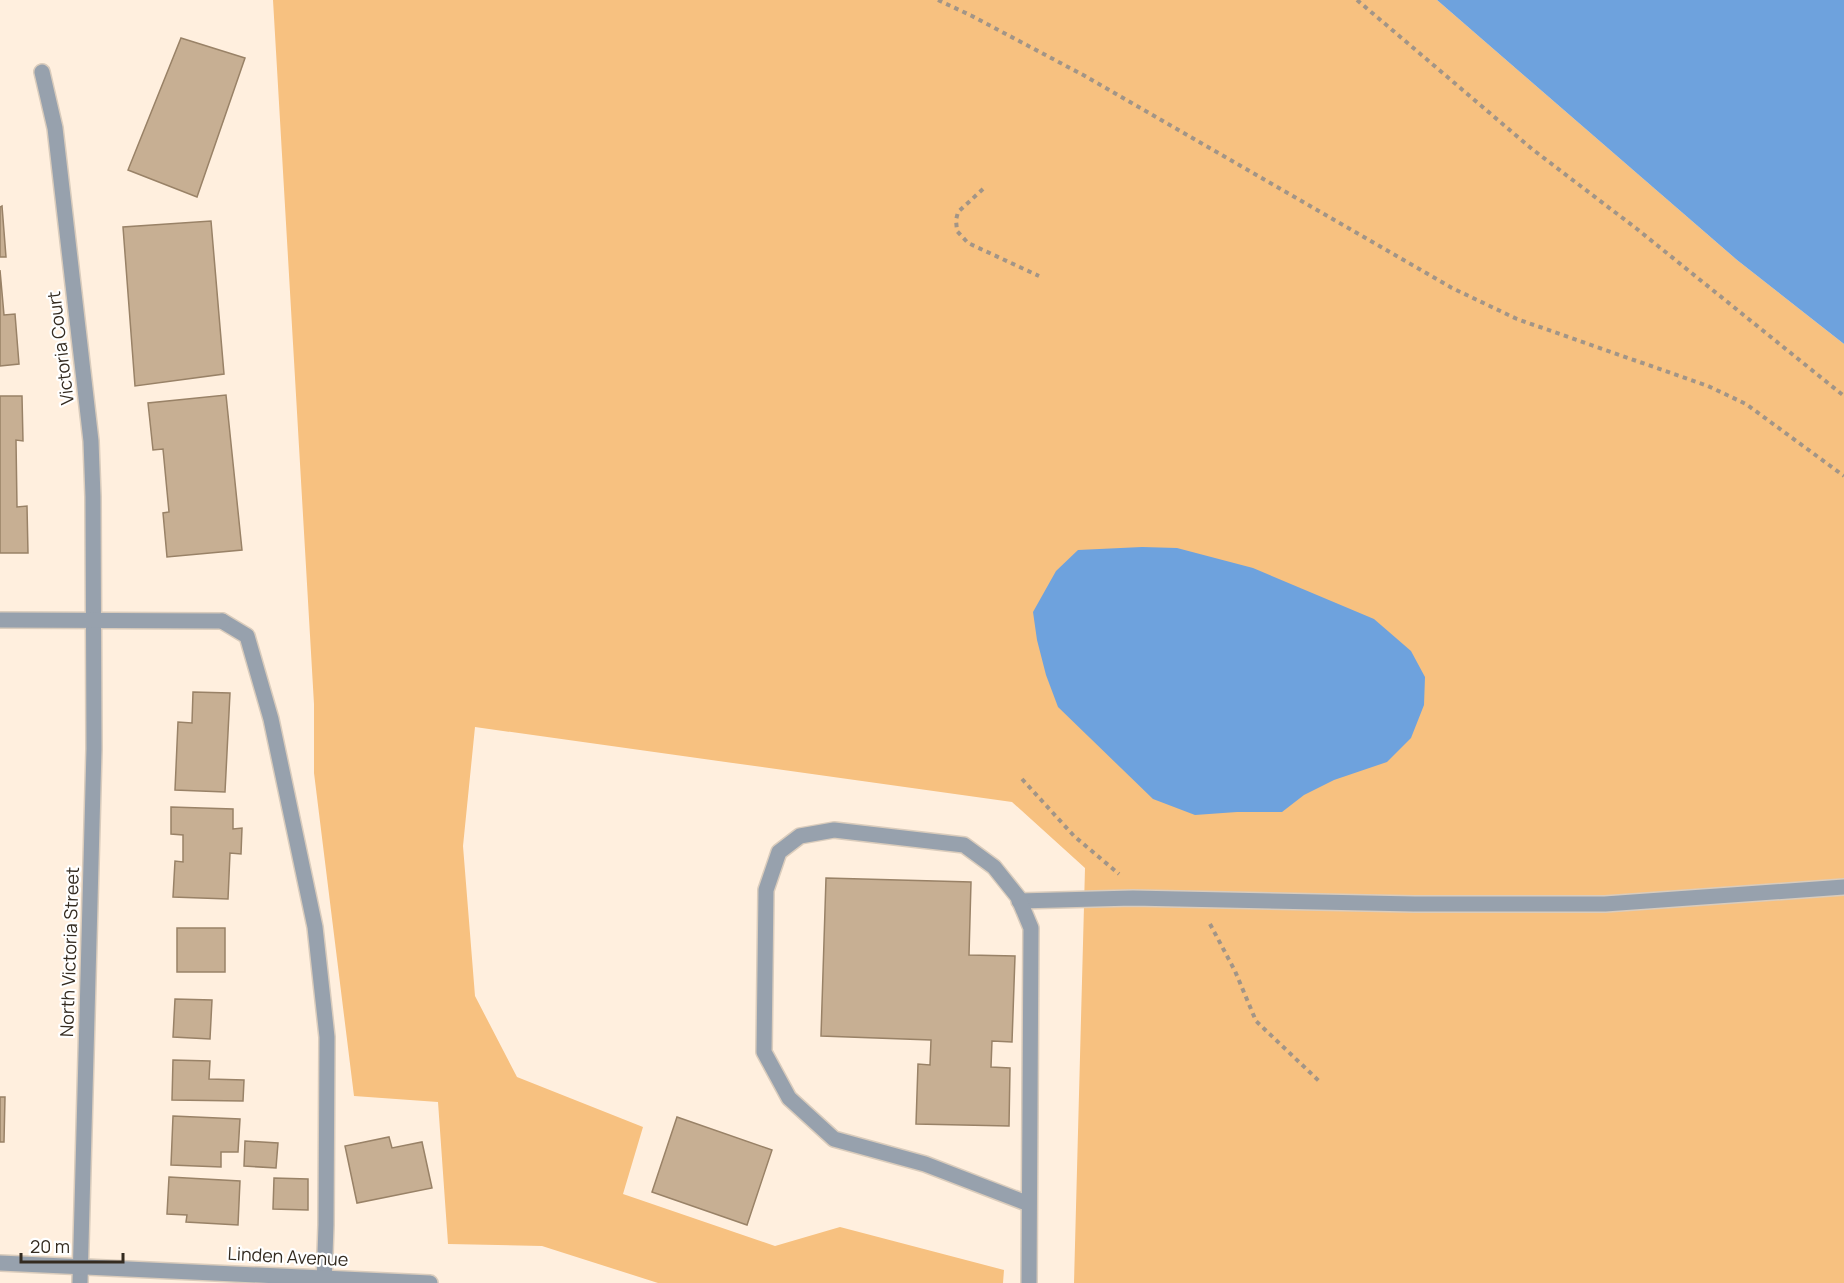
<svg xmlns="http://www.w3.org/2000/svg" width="1844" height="1283" viewBox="0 0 1844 1283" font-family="Manrope,sans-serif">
	<rect width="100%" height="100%" fill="#ffefde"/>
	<path fill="#f7c180" d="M273 0H1437L1737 260 1844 344V1283H1074L1085 868 1012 802 475 727 463 846 475 996 517 1077 643 1127 623 1194 775 1246 840 1227 1004 1270 1003 1283H658L542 1246 448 1244 438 1102 354 1096 314 773V704Z"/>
	<g fill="#6ea2dd">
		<path d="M1437 0H1844V344L1737 260Z"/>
		<path d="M1142 547 1177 548 1253 568 1374 619 1411 651 1425 677 1424 705 1411 738 1387 762 1334 780 1304 795 1282 812H1237L1195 815 1153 799 1058 707 1046 675 1037 640 1033 612 1056 571 1078 550Z"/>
	</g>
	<g fill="#c7af93" stroke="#998267" stroke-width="1.5">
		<path d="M181 38 245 58 197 197 128 170Z"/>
		<path d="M2 206 6 257H0V207Z"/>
		<path d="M211 221 224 374 135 386 123 227Z"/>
		<path d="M0 270 4 315 15 314 19 364 0 366Z"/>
		<path d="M226 395 242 550 167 557 163 513 169 512 163 449 153 450 148 403Z"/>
		<path d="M0 396H22L23 441 16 440 17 507 27 506 28 553H0Z"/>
		<path d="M193 692 230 693 225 792 175 790 178 722 192 723Z"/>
		<path d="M171 807 233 809V829L242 828 241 854 230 853 228 899 173 897 175 861 183 862V835L171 834Z"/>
		<path d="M826 878 971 882 969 955 1015 956 1012 1042 992 1041 991 1067 1010 1068 1009 1126 916 1124 918 1064 930 1065 931 1040 821 1036Z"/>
		<rect x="177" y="928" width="48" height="44"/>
		<path d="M175 999 212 1000 210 1039 173 1037Z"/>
		<path d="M173 1060 210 1061 209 1079 244 1080 243 1101 172 1100Z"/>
		<path d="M0 1097H5L4 1142H0Z"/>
		<path d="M173 1116 240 1119 238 1152H221V1167L171 1165Z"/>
		<path d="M677 1117 772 1150 747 1225 652 1192Z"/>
		<path d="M389 1137 392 1148 422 1142 432 1188 357 1203 345 1146Z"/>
		<path d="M245 1141 278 1143 276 1168 244 1166Z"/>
		<path d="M169 1177 240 1181 238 1225 186 1222 187 1215 167 1214Z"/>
		<path d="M274 1178 308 1179V1210L273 1209Z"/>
	</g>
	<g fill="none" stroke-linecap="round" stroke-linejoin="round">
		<g stroke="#daccbc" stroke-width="18">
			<g id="service">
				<path d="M222 621 247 636 271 719 315 927 327 1037 326 1225 324 1283"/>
				<path d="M1019 901 1133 898 1414 904H1605L1844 887"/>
				<path d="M1029 1283 1031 928 1018 897 994 867 964 845 834 830 800 836 779 852 766 890 764 1052 789 1098 834 1139 925 1164 1029 1204"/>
			</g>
		</g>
		<g stroke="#daccbc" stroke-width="18">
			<g id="minor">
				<path d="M42 72 55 128 91 441 93 497 94 749 80 1283"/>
				<path d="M0 620 222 621"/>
				<path d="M0 1263 430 1283"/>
			</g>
		</g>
		<g stroke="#a29587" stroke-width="4" stroke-dasharray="4.5 4.5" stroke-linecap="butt">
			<path d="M938 0 972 16 1085 76 1452 288 1517 319 1708 386 1746 404 1844 476"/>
			<path d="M1357 0 1532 149 1637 229 1844 396"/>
			<path d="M983 189 958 212 956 220 957 231 968 243 1039 276"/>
			<path d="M1022 779 1074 836 1119 874"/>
			<path d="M1210 924 1235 971 1256 1021 1319 1081"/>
		</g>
		<use href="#service" stroke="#97a1ad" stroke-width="15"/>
		<use href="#minor" stroke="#97a1ad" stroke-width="15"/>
	</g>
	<g text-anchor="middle" stroke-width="4.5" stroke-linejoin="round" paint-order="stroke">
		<g font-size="18" fill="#342b20" stroke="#fff">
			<text transform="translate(61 348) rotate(-97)" y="6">Victoria Court</text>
			<text transform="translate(70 952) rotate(-88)" y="6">North Victoria Street</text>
			<text transform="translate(288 1257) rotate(3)" y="6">Linden Avenue</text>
		</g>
	</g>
	<path d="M21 1253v9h102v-9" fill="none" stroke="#342b20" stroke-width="3"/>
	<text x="30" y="1253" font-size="18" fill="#342b20" stroke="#ffffff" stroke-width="4.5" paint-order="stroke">20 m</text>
</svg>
